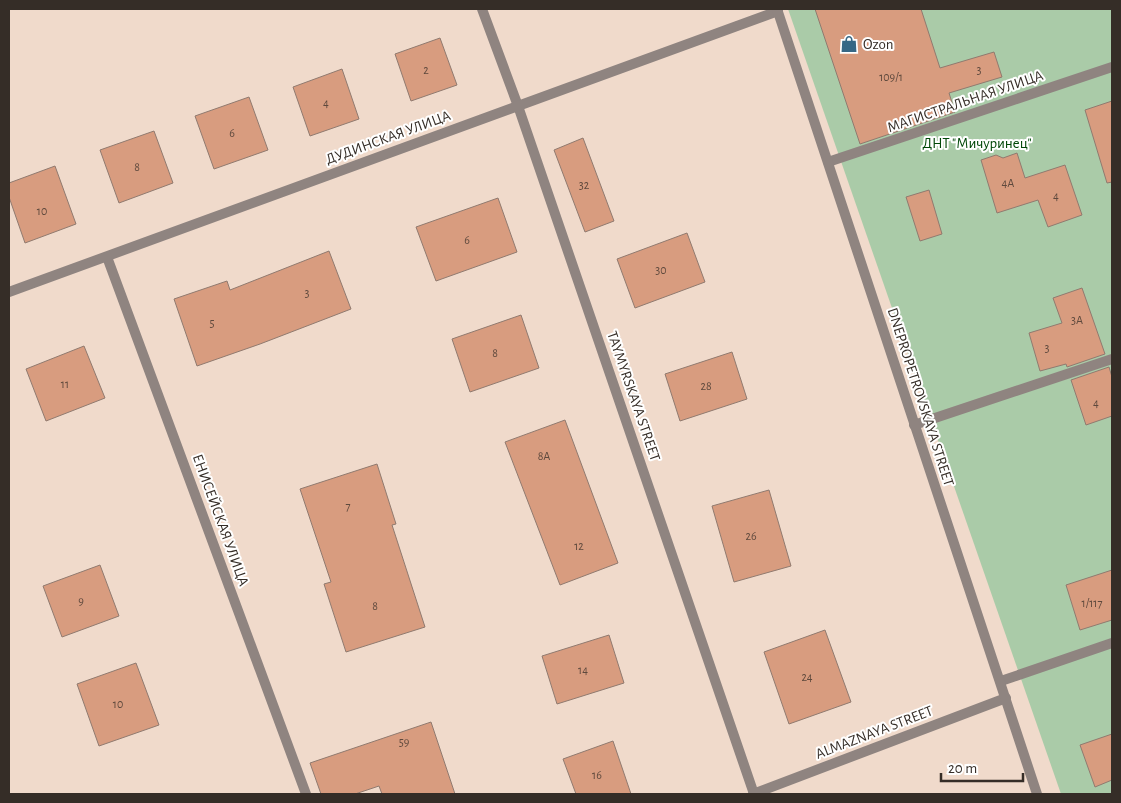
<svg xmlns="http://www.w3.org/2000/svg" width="1121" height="803" viewBox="0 0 1121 803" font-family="'Alegreya Sans',sans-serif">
	<rect width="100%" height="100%" fill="#f0dacb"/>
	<path fill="#aacba8" d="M788 9H1112V794H1061Z"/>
	<g fill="#d89c7f" stroke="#907a6f">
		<path d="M815 9H921L940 68 994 52 1002 77 949 93 955 112 860 144Z"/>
		<path d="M440 38 457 85 411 101 395 54Z"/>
		<path d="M342 69 359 119 310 136 293 87Z"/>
		<path d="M249 97 268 150 214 169 195 116Z"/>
		<path d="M1112 101V182L1107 183 1085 110Z"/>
		<path d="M154 131 173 183 119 203 100 150Z"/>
		<path d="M583 138 614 221 585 232 554 150Z"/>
		<path d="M1017 153 1025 178 1065 165 1082 215 1048 227 1038 200 997 213 981 160 996 155 1003 158Z"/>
		<path d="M55 166 76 224 25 243 9 197V183Z"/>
		<path d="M929 190 942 234 920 241 906 197Z"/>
		<path d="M498 198 517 252 436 281 416 227Z"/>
		<path d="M687 233 705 282 635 308 617 259Z"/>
		<path d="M329 251 351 309 260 344 197 366 174 299 227 281 230 290Z"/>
		<path d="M1082 288 1105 354 1067 367 1066 364 1040 371 1029 333 1062 323 1053 298Z"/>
		<path d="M521 315 539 368 470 392 452 339Z"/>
		<path d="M84 346 105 398 46 421 26 369Z"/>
		<path d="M732 352 747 399 680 421 665 374Z"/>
		<path d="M1109 367 1112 377V416L1086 425 1071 380Z"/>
		<path d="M565 420 618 563 560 585 505 442Z"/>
		<path d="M377 464 396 524 392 525 425 627 346 652 324 584 331 582 300 489Z"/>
		<path d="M769 490 791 566 734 582 712 506Z"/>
		<path d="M100 565 119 616 62 637 43 586Z"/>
		<path d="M1112 570V620L1080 630 1066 585Z"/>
		<path d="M825 630 851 702 789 724 764 652Z"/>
		<path d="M609 635 624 683 557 704 542 656Z"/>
		<path d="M136 663 159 725 99 746 77 684Z"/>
		<path d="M431 722 455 794H382L379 786 355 794H321L310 763Z"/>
		<path d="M1112 734V780L1095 787 1080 745Z"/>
		<path d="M613 741 631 794H576L563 759Z"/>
	</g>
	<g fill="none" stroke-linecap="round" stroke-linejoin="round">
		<g stroke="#8f8480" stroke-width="10">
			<path d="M828 162 1112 67"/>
			<path d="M914 425 1112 359"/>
			<path d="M1001 681 1112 643"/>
		</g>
		<g stroke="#8f8480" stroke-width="10">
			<path d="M482 9 518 106 754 794"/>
			<path d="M107 257 306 794"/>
			<path d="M9 292 778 11"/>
			<path d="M753 794 1006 698"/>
		</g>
		<path stroke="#8f8480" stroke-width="10" d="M777 9 1037 794"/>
	</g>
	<defs>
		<g id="shop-bare" transform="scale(1.35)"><path d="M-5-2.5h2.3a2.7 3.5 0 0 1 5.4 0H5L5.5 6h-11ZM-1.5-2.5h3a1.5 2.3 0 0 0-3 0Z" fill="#356785" stroke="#fff" stroke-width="2.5" paint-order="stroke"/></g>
	</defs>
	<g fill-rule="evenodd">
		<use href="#shop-bare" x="849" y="44"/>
	</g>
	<g text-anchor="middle" stroke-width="4" stroke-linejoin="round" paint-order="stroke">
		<g font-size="12" fill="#5e493d">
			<text x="426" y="74">2</text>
			<text x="979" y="74">3</text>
			<text x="891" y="81">109/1</text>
			<text x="326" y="107">4</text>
			<text x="232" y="137">6</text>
			<text x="137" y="171">8</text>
			<text x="1008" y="187">4А</text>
			<text x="584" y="189">32</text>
			<text x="1056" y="200">4</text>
			<text x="42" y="215">10</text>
			<text x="467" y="244">6</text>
			<text x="661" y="274">30</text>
			<text x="307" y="297">3</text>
			<text x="1077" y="324">3А</text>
			<text x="212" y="327">5</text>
			<text x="1047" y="352">3</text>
			<text x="495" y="357">8</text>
			<text x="65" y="388">11</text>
			<text x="706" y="390">28</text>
			<text x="1096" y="407">4</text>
			<text x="544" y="460">8А</text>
			<text x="348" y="510">7</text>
			<text x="751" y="540">26</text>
			<text x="579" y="550">12</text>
			<text x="81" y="605">9</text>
			<text x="1092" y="607">1/117</text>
			<text x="375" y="610">8</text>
			<text x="583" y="674">14</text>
			<text x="807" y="681">24</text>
			<text x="118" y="708">10</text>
			<text x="404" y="746">59</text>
			<text x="597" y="779">16</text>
		</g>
		<g font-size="15" fill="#352d27" stroke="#fff" text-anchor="start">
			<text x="863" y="49">Ozon</text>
		</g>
		<g font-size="15" fill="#352d27" stroke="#fff">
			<text transform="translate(965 101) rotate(-19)" y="5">МАГИСТРАЛЬНАЯ УЛИЦА</text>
			<text transform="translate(388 137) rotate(-20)" y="5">ДУДИНСКАЯ УЛИЦА</text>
			<text transform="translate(634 396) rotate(71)" y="5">TAYMYRSKAYA STREET</text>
			<text transform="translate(921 397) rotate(72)" y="5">DNEPROPETROVSKAYA STREET</text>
			<text transform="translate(221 520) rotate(70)" y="5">ЕНИСЕЙСКАЯ УЛИЦА</text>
			<text transform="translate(874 732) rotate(-21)" y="5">ALMAZNAYA STREET</text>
		</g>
		<g font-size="15" fill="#004707" stroke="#fff">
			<text x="977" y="148">ДНТ "Мичуринец"</text>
		</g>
	</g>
	<rect width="1121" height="803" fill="none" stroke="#352d27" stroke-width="20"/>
	<path d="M941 773v8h82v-8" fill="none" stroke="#352d27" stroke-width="2.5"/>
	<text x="948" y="773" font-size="15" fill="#352d27" stroke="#ffffff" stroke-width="4" paint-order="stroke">20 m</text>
</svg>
